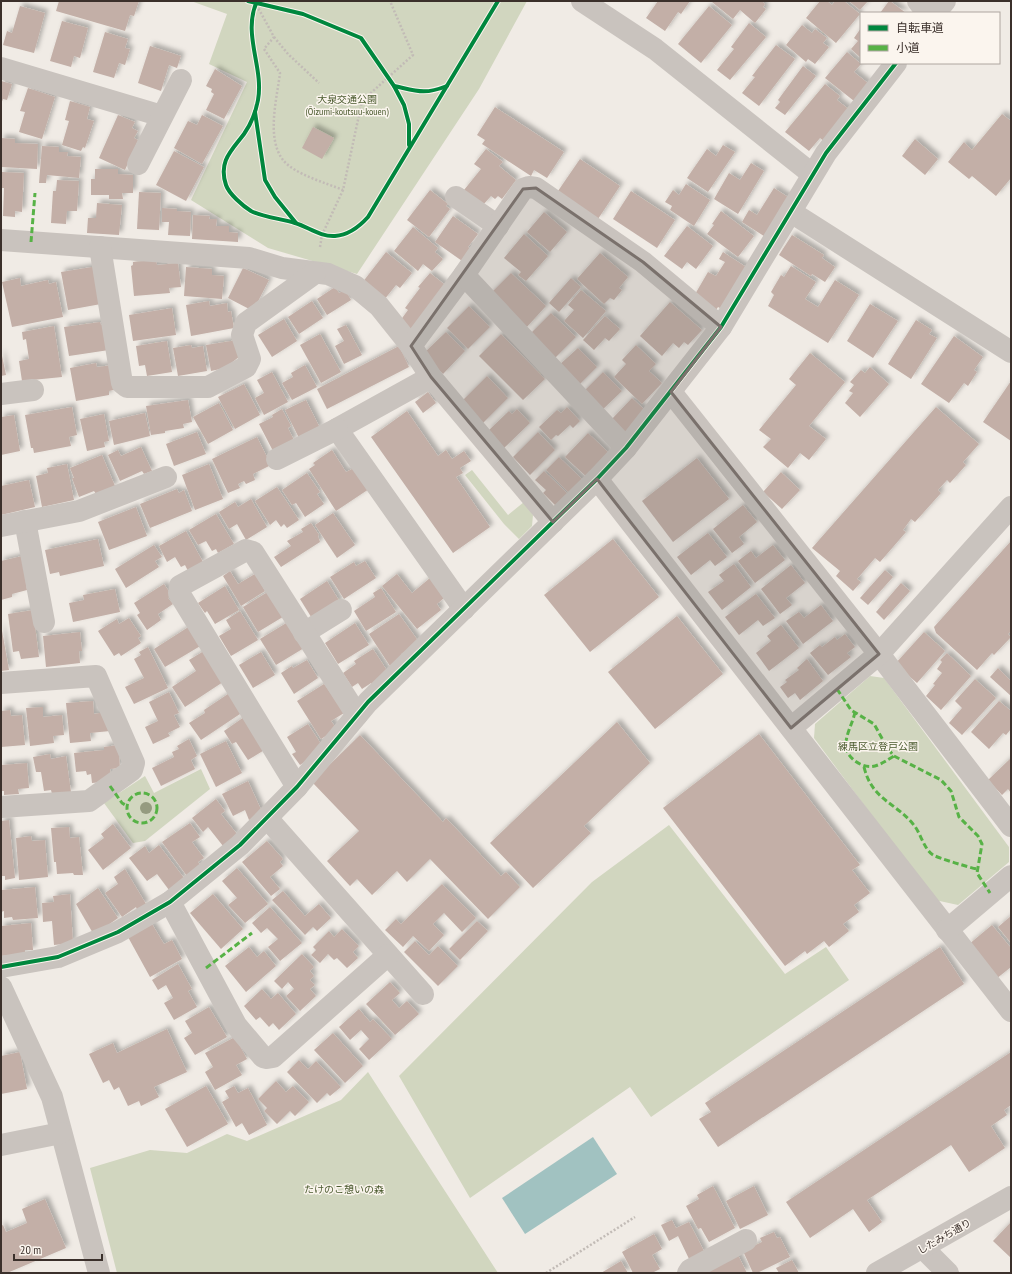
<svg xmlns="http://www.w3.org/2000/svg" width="1012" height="1274" viewBox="0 0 1012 1274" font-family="'PT Sans Narrow','Noto Sans JP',sans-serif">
	<defs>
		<filter id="shadow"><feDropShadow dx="3.5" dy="-3.5" stdDeviation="2" flood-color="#0004"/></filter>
	</defs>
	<rect width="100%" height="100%" fill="#f0ebe5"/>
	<g fill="#d1d6bf">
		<path d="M191 1H527L479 89 357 274 268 248 191 200 247 82 209 64 227 14Z"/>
		<path d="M472 470 508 515 524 502 533 515 532 526 519 539 504 524 465 475Z"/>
		<path d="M870 676 884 678 1009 847V862L958 905 935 900 814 738 815 724Z"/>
		<path d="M201 769 210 789 145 841 133 843 104 803 145 776 154 793Z"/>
		<path d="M669 825 785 974 826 947 849 980 651 1117 630 1087 470 1198 399 1076 592 882Z"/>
		<path d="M368 1072 498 1273H117L90 1168 150 1150 187 1153 227 1134 247 1141 341 1100Z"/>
	</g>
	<path fill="#a1c2c1" d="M593 1137 617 1174 525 1234 502 1198Z"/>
	<g fill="#c3afa7" filter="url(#shadow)">
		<path d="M59 1H139L134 16 130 15 125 31 56 11Z"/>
		<path d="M658 1H690L681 14 678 12 665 31 646 18Z"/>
		<path d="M714 1H762L765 4 763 7 766 9 755 23 740 10 733 19 712 2Z"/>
		<path d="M820 1H827L832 5 835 1H844L860 14 836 43 806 18Z"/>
		<path d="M849 1H868L860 10Z"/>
		<path d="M889 1H890L906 13H880Z"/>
		<path d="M20 6 45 13 34 53 3 45 7 31 12 33Z"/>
		<path d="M709 6 732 25 701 63 678 44Z"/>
		<path d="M62 21 88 28 80 58 74 56 71 67 50 61Z"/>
		<path d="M749 23 766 37 730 80 717 70 734 49 731 47Z"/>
		<path d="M802 25 812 33 815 29 827 38 823 43 829 47 815 64 808 59 806 62 786 45Z"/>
		<path d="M861 28V58L851 49 858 41 854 38Z"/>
		<path d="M105 32 128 39 125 48 130 49 125 65 119 63 114 78 93 72Z"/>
		<path d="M776 45 795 59 759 106 742 93 755 77 752 76Z"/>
		<path d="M150 46 181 56 177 68 169 65 161 91 138 83Z"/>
		<path d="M847 52 861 64 854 72 869 84 854 101 825 78Z"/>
		<path d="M803 66 816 76 785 115 775 108 780 102 778 100Z"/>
		<path d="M215 69 242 86 224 119 206 110 214 94 211 92 212 89 206 86Z"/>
		<path d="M1 81 12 84 7 100 3 99 1 104Z"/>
		<path d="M825 84 840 96 837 100 851 111 825 142 820 138 809 151 785 132Z"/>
		<path d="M28 88 55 97 42 139 19 132 25 112 20 111Z"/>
		<path d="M70 101 90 107 87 119 94 121 85 148 83 147 81 151 62 145 69 121 65 120Z"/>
		<path d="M495 107 564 152 547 178 534 170 531 176 482 144 485 140 477 135Z"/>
		<path d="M1002 114 1011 121V178L996 196 972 176 969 179 948 162 964 142 972 150Z"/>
		<path d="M118 115 135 122 132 128 138 131 134 138 138 140 125 170 99 158Z"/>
		<path d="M202 115 223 126 202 164 174 148 188 121 197 125Z"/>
		<path d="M313 127 334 138 322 159 302 148Z"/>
		<path d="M1 138 15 139V143L38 144 37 169 1 167Z"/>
		<path d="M915 139 938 159 925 175 902 156Z"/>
		<path d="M723 145 735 152 708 192 687 178 707 149 716 156Z"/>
		<path d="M42 146 59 147V152H68L67 156 81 157 79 178 47 175 46 183H39Z"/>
		<path d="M486 149 503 162 499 166 516 180 502 199 498 196 495 199 491 196 483 205 464 190 481 169 474 164Z"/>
		<path d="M174 151 204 167 186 201 156 185Z"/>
		<path d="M580 159 620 186 598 219 558 191Z"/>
		<path d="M751 163 764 171 738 214 714 199 729 173 740 180Z"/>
		<path d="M95 169H118V174L133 175V193H122L123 199H109V195H91V179H95Z"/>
		<path d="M2 172 24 173 22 212 15 211V217L3 216 4 188H1Z"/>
		<path d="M57 180 79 181 77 211H67L66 224 51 223 53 191H56Z"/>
		<path d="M686 184 710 200 694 226 670 210 672 206 665 202 673 190 679 195Z"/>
		<path d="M774 188 791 199 767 238 742 222 749 210 757 215Z"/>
		<path d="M430 190 448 204 446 206 450 209 429 237 407 220Z"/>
		<path d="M631 191 675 220 657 248 613 219Z"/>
		<path d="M139 192 161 193 159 230 137 229Z"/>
		<path d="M97 203 122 205 119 235 87 233 88 218H96Z"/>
		<path d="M162 208 177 209V211L191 212 190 236 168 235 169 222H162Z"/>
		<path d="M721 211 754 236 738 257 707 234 714 225 712 224Z"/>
		<path d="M544 212 567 232 550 252 527 232Z"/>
		<path d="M193 215 210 216 209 219H217L216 226H229V232L238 233V242L192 239Z"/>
		<path d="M453 216 478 234 468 247 474 251 465 263 435 242Z"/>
		<path d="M687 226 713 246 696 269 687 262 682 269 664 256Z"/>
		<path d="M413 227 438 248 435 252 443 259 432 271 423 264 418 271 394 251Z"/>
		<path d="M524 234 548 256 526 281 518 275 521 272 504 258Z"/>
		<path d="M792 235 824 255 822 258 835 267 825 282 812 274 811 276 779 255Z"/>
		<path d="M386 252 412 273 400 288 396 285 384 300 362 283Z"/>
		<path d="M723 252 749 269 724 310 718 307 716 310 694 296 708 272 716 276 725 262 719 259Z"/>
		<path d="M600 253 628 277 619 288 622 290 614 300 610 298 604 304 577 279Z"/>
		<path d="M156 260 157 265 178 263 181 287 169 288 170 293 134 296 131 266 133 265V262Z"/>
		<path d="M98 266 101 304 68 310 61 272Z"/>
		<path d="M791 266 816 282 805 299 818 307 835 280 859 295 828 343 768 306 774 295 771 292 781 275 784 277Z"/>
		<path d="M186 267 212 269V275L224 276 222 299 184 296Z"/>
		<path d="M243 268 269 280 253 311 228 298Z"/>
		<path d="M430 273 449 288 414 332 400 321 408 310 405 308 420 288 418 287Z"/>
		<path d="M511 273 546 306 525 329 489 295Z"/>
		<path d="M20 278 21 286 48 280 49 284 56 282 63 317 12 327 2 282Z"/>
		<path d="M571 278 581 287 559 312 549 303Z"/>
		<path d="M335 287 339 293 345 290 351 300 327 315 317 299Z"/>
		<path d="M581 290 606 311 583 338 564 321 574 310 568 305Z"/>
		<path d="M209 301 210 306 227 303 228 312 231 311 234 328 191 336 186 305Z"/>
		<path d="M312 301 323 318 299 334 288 317Z"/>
		<path d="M670 302 702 330 688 345 684 342 679 348 673 343 662 356 640 336Z"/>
		<path d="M870 304 898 321 873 358 847 341Z"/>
		<path d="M469 306 490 327 468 349 447 328Z"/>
		<path d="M172 308 176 335 133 341 129 315Z"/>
		<path d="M551 313 576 337 555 358 530 334Z"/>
		<path d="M605 316 620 329 609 341 605 338 594 350 583 340Z"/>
		<path d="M284 319 297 341 272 357 258 335Z"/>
		<path d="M916 320 932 330 929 334 937 338 911 379 888 364Z"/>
		<path d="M100 322 101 325 105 324 109 350 69 356 64 327Z"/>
		<path d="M346 325 362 355 344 364 335 346 344 341 337 329Z"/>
		<path d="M54 326 62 377 22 381 19 361 29 359 26 339 23 340 22 332Z"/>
		<path d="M446 332 465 351 443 374 423 354Z"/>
		<path d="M320 334 341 372 321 383 300 345Z"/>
		<path d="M501 334 545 379 523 400 479 356Z"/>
		<path d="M954 336 983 357 974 370 977 372 968 386 964 383 949 403 921 384Z"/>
		<path d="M237 340 240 356 225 368 211 371 206 345Z"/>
		<path d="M167 341 172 372 147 376 145 365 139 366 136 346Z"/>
		<path d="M191 345 192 348 203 346 207 371 178 376 173 348Z"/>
		<path d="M636 345 656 364 649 371 662 383 642 404 614 377 626 364 622 360Z"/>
		<path d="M399 346 409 367 327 409 317 389Z"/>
		<path d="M578 348 597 367 577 387 557 367Z"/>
		<path d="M1 351 6 375 1 376Z"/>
		<path d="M810 353 845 382 809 426 826 439 809 460 800 453 788 468 763 447 771 439 759 430 796 385 789 379Z"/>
		<path d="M96 363 97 367 113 365 117 389 109 391V395L76 401 70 368Z"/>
		<path d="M305 365 317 387 292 400 282 383 293 377 291 373Z"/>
		<path d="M870 367 889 384 860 417 845 403 853 393 849 391 854 385 850 382 861 370 865 373Z"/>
		<path d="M272 372 288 402 264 415 255 398 264 393 257 380Z"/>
		<path d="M603 372 622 391 600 412 582 393Z"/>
		<path d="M487 376 508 398 483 423 462 401Z"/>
		<path d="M1011 381V441L983 422Z"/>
		<path d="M244 384 260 415 235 429 218 397Z"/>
		<path d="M428 392 436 403 423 413 415 402Z"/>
		<path d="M632 398 649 414 629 436 611 420Z"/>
		<path d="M188 400 192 422 183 424 184 428 165 431V433L151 435 146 406Z"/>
		<path d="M306 400 320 428 299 438 285 410Z"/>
		<path d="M219 403 233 430 208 444 193 417Z"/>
		<path d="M72 407 77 435 69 437 71 446 34 453 33 448H31L25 415Z"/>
		<path d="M567 407 580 421 573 428 570 425 558 436 556 435 551 440 539 427 557 410 561 413Z"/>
		<path d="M936 407 979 444 963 462 966 465 950 483 947 480 938 490 941 493 915 522 911 519 903 530 906 532 880 562 875 558 857 579 861 582 853 591 836 576 840 571 812 548Z"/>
		<path d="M282 409 291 426 288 428 294 440 273 451 259 424 273 417 272 415Z"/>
		<path d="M517 409 530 423 504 448 488 431 509 411 512 414Z"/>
		<path d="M407 411 438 456 446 450 452 459 464 451 471 461 460 468 463 473 456 477 490 527 453 553 371 437Z"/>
		<path d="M145 413 150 436 114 445 109 421Z"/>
		<path d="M104 414 109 441 104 442 105 447 87 451 80 419Z"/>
		<path d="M14 415 20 451 1 455V417Z"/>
		<path d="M197 432 206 454 174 466 166 444Z"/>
		<path d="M538 432 555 450 530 475 513 457Z"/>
		<path d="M588 433 609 453 589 479 565 457Z"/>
		<path d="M257 437 271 465 253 474 255 480 246 484 244 481 238 484 240 488 228 493 212 459Z"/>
		<path d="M141 447 152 471 144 474 142 471 120 481 108 455 118 450 121 456Z"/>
		<path d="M332 450 346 472 354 468 369 489 336 511 309 469 315 465 313 463Z"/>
		<path d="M102 455 115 486 96 494 94 491 79 497 72 478H74L70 468Z"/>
		<path d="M559 457 585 482 572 496 546 470Z"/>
		<path d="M697 458 729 499 673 542 642 501Z"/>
		<path d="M67 464 74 500 42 507 36 476 48 473 47 468Z"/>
		<path d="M209 464 223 499 195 510 182 475Z"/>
		<path d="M544 471 571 497 559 509 543 493 546 490 535 480Z"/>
		<path d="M781 472 800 490 782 509 763 492Z"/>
		<path d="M307 473 320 492 317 494 324 504 305 517 296 503 292 505 282 490Z"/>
		<path d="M29 480 35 507 1 515V486Z"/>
		<path d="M277 487 299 520 287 528 284 524 281 527 276 520 270 525 255 501Z"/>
		<path d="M177 489 179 493 184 490 192 511 150 528 140 504Z"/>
		<path d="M251 499 267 527 246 540 237 524 229 529 219 512 235 502 238 507Z"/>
		<path d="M743 505 757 522 739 537 744 544 732 553 713 529Z"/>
		<path d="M136 507 147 536 109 550 98 522Z"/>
		<path d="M333 513 355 545 337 558 315 525Z"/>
		<path d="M216 514 234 544 218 553 216 549 212 551 206 541 198 545 189 530Z"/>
		<path d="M311 523 319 535 318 536 320 542 281 567 274 557 291 546 287 541 303 532 301 529Z"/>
		<path d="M186 531 203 562 188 571 185 565 181 567 175 557 167 562 159 546Z"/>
		<path d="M708 533 727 557 715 566 710 560 691 575 677 557Z"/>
		<path d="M98 539 104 566 60 576 59 572 50 574 45 550Z"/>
		<path d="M613 539 659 597 590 652 544 595Z"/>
		<path d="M1011 541V631L1008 634 1011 637 994 655 992 653 977 670 936 633 934 627Z"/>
		<path d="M154 545 162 557 155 561 159 567 126 588 115 569Z"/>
		<path d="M773 545 785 560 755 583 738 561 751 551 756 558Z"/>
		<path d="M22 556 27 590 12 594V597L1 600V561Z"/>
		<path d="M365 561 376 578 344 599 330 577 354 562 356 566Z"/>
		<path d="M734 564 751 587 722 610 708 592 724 581 719 575Z"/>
		<path d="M791 565 805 583 786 598 792 605 780 614 761 589Z"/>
		<path d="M885 570 893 577 868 605 860 598Z"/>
		<path d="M230 571 238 584 255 574 265 591 241 606 223 576Z"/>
		<path d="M397 574 412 593 430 578 445 597 437 604 441 610 417 629 382 586Z"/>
		<path d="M327 581 340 602 313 620 300 599Z"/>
		<path d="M901 583 910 591 884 620 876 612Z"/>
		<path d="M164 584 172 596 168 598 173 604 158 614 161 620 147 630 137 615 140 613 134 603Z"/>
		<path d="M225 586 239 610 215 624 207 611 205 613 198 603Z"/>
		<path d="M381 588 396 612 366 631 354 611 375 597 373 593Z"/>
		<path d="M115 589 120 612 73 622 69 603 84 600 83 595Z"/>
		<path d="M271 590 286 615 258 632 243 607Z"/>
		<path d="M756 594 775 618 763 626 758 620 739 635 725 617Z"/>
		<path d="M821 605 833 621 803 644 786 621 799 612 804 618Z"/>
		<path d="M33 610 39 657 21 659 19 651 13 652 8 614Z"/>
		<path d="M240 611 258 640 231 656 219 636 231 629 226 620Z"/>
		<path d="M399 614 419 642 401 654 404 657 390 666 369 634Z"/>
		<path d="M677 616 723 674 655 729 608 672Z"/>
		<path d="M129 618 141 636 138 638 141 643 121 656 119 653 114 656 98 631 117 619 119 624Z"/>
		<path d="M288 622 304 648 276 665 260 639Z"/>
		<path d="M355 623 369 645 338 664 325 643Z"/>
		<path d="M1 625 9 670 1 671Z"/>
		<path d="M781 625 799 648 769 671 756 653 771 641 767 636Z"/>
		<path d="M190 626 202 645 165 667 154 649Z"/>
		<path d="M80 632 82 651H79L80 663 46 667 43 636Z"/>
		<path d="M924 632 945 651 917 683 895 664Z"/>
		<path d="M845 634 855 647 847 653 851 657 828 675 810 653 820 645 822 647 835 637 837 640Z"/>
		<path d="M148 647 168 688 134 704 125 687 144 678 134 659 141 655 139 652Z"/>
		<path d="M373 649 388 672 373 686 371 683 362 689 358 683 352 687 343 673 356 664 354 661Z"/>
		<path d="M204 651 223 682 185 707 172 687 196 671 189 660Z"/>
		<path d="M261 652 275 675 253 688 239 665Z"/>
		<path d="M947 653 971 676 941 710 926 696 935 685 933 684 942 673 937 669 942 662 940 660Z"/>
		<path d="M807 659 823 681 800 700 795 693 788 698 780 687 787 682 785 680 799 670 797 668Z"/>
		<path d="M307 660 318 678 294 694 281 673 292 666 293 668Z"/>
		<path d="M998 668 1011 681V696L990 677Z"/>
		<path d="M975 679 996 698 962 735 949 723 962 708 955 701Z"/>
		<path d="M324 684 344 713 331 721 337 729 321 739 297 701Z"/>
		<path d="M169 692 179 713 174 715 180 727 168 733 170 736 153 744 145 727 158 721 149 702Z"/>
		<path d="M231 692 243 712 201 740 189 723 205 713 204 710Z"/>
		<path d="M93 701 94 714 106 712 110 731 90 733 91 741 70 743 66 703Z"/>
		<path d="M999 701 1011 711V729L1006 735 1003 733 989 749 971 732Z"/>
		<path d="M43 707V717L62 715 64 735 53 736 54 743 30 746 26 708Z"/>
		<path d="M10 710 11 716 22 715 25 745 1 747V711Z"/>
		<path d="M247 715 266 749 248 760 236 742 232 744 224 731Z"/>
		<path d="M617 722 650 763 584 826 591 833 533 888 490 843Z"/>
		<path d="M308 724 323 747 315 755 300 765 292 754 296 752 287 737Z"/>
		<path d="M759 734 860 865 852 870 870 893 854 905 859 912 843 924 849 931 829 947 824 941 807 954 805 951 785 966 663 808Z"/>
		<path d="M360 735 443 822 446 818 501 876 506 872 520 887 488 919 430 859 407 882 397 871 372 895 357 879 350 886 327 861 359 831 312 782Z"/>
		<path d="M189 739 197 756 191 760 195 769 161 786 152 768 174 757 172 752 179 749 177 746Z"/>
		<path d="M226 741 242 773 216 787 200 754Z"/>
		<path d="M118 745 120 768 110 769 111 778 103 782 92 783 91 774 87 775 86 771 76 772 74 753 104 750V747Z"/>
		<path d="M50 754 51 759 66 756 71 792 52 794 51 790 44 791 41 772H36L33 757Z"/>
		<path d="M1011 758V793L1008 789 1002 795 988 780Z"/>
		<path d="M27 763 29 788 18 789 19 794 4 795V791H1V765Z"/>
		<path d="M248 781 263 814 249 820 245 810 233 816 222 794Z"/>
		<path d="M216 799 225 811 221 814 237 834 223 846 208 827 203 832 192 818Z"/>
		<path d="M9 820 15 878 5 880V876H1V821Z"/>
		<path d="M190 823 200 837 192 842 204 858 198 862 201 866 187 876 162 842Z"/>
		<path d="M113 824 131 848 103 870 88 850 104 838 101 834Z"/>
		<path d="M69 827 70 838 79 837 83 875H74L73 873 57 874 56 862H54L51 828Z"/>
		<path d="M31 836 32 841 45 840 48 877 19 880 16 838Z"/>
		<path d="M267 841 283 859 280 862 283 866 270 877 280 889 271 896 242 862Z"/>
		<path d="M159 845 184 878 169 890 157 874 147 881 129 858 145 846 149 853Z"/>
		<path d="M237 868 268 904 245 923 228 905 237 898 222 881Z"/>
		<path d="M125 869 146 904 137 910 136 907 122 917 105 893 118 884 114 877Z"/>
		<path d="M442 884 476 918 462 932 444 913 433 924 444 935 429 951 413 936 403 947 385 930 396 919 401 924Z"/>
		<path d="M35 887 38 918 13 920 12 917 4 918V911L1 912V890Z"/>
		<path d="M98 888 118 918 94 935 76 904Z"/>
		<path d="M283 891 305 916 319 904 331 918 317 931 313 927 305 935 272 900Z"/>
		<path d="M70 894 73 943 54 945 52 921 43 922 42 903 54 902 53 896Z"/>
		<path d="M213 894 243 929 221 949 190 913Z"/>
		<path d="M270 907 302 943 280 961 268 947 278 939 267 928 261 933 252 923Z"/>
		<path d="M1011 916V943L998 927Z"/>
		<path d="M477 921 488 931 460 960 449 949Z"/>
		<path d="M31 923 33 950H25V954L1 956V926Z"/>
		<path d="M152 924 164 944 172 940 182 959 150 977 128 937Z"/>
		<path d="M992 925 1011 948V967L996 979 968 945Z"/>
		<path d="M342 929 359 946 353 952 358 958 347 968 337 958 334 960 328 954 320 963 311 955 316 950 313 947 329 931 334 937Z"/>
		<path d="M415 941 429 955 438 946 458 966 438 986 404 952Z"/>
		<path d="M249 947 257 957 264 951 276 966 246 992 225 966Z"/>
		<path d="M940 947 964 984 718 1147 699 1119 711 1112 705 1103Z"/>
		<path d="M302 954 314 967 310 971 314 976 310 980 315 985 310 989 316 996 300 1011 286 996 294 989 288 982 282 989 274 981Z"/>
		<path d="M178 964 192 989 188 991 197 1007 174 1020 164 1003 173 998 166 985 158 990 152 980Z"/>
		<path d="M390 982 400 993 392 1000 399 1008 407 1001 419 1014 395 1035 366 1004Z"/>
		<path d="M262 989 271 999 278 993 296 1014 279 1030 273 1023 269 1027 260 1017 256 1020 244 1006Z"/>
		<path d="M209 1007 227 1037 195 1055 184 1038 192 1033 185 1021Z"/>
		<path d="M359 1009 370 1022 373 1019 392 1039 369 1060 359 1049 369 1039 361 1030 350 1040 339 1027Z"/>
		<path d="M167 1029 187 1072 154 1087 159 1097 141 1106 139 1101 128 1106 119 1087 114 1090 109 1080 103 1083 89 1054 113 1043 117 1053Z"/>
		<path d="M333 1033 363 1066 345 1083 314 1050Z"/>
		<path d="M235 1037 247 1059 236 1065 242 1075 215 1090 205 1072 213 1067 205 1053Z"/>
		<path d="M20 1052 27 1089 1 1094V1056Z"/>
		<path d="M1011 1052V1105L1004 1110 1007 1115 991 1126 1005 1148 969 1172 951 1145 867 1200 882 1222 869 1232 853 1209 810 1238 786 1202Z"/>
		<path d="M299 1060 308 1069 316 1061 341 1087 330 1096 327 1093 317 1103 287 1072Z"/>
		<path d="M276 1081 286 1092 293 1086 309 1102 295 1116 290 1111 277 1124 264 1111 267 1108 258 1099Z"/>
		<path d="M206 1086 228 1124 187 1147 165 1109Z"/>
		<path d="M234 1086 238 1093 248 1088 267 1125 249 1135 242 1123 236 1127 222 1102 229 1098 225 1091Z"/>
		<path d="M713 1186 735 1228 709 1242 701 1228 698 1229 686 1206 699 1199 697 1195Z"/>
		<path d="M754 1186 768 1215 740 1229 726 1201Z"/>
		<path d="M45 1199 66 1248 7 1273H1V1226L3 1225 6 1232 27 1223 22 1209Z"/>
		<path d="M672 1220 676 1228 689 1222 705 1253 690 1261 678 1236 669 1241 661 1225Z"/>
		<path d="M1011 1222V1258L993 1241Z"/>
		<path d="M774 1232 777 1238 780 1237 790 1257 757 1273H753L743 1251 762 1242 760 1238Z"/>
		<path d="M654 1234 662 1249 652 1255 660 1269 652 1273H633L622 1252Z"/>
		<path d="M735 1249 747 1273H697Z"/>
		<path d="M792 1260 799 1273H779L776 1268Z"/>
		<path d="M621 1261 628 1273H601Z"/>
	</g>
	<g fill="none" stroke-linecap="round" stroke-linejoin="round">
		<g stroke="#c2bbb6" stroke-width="2.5" stroke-dasharray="2 2" stroke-linecap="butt">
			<path d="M262 1 256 4 274 37 264 49 280 73C277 98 266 138 283 160 294 174 326 183 343 190"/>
			<path d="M274 37 288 54 319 83"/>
			<path d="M320 247 322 235 343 190 362 101 413 55 390 1"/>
			<path d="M546 1273 635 1217"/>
		</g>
		<g stroke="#c9c3be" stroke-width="22">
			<path d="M582 1 655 49 812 174"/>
			<path d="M918 1 927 13"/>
			<path d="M935 13 945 1"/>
			<path d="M1 68 162 116"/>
			<path d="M138 164 181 80"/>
			<path d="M456 197 498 226"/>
			<path d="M791 212 1011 352"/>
			<path d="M1 240 249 258 282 268 328 274 355 286 379 306 411 346 431 377 553 522"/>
			<path d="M100 247 122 383 127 387H208L246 367 250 359 242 335 246 323 315 273"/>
			<path d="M411 346 464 275"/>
			<path d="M431 377 337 429 464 609"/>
			<path d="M671 392 879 654 1011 826"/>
			<path d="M1 394 33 390"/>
			<path d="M626 448 464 275 523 189 529 187 536 188 643 262 721 327"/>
			<path d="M277 459 337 429"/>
			<path d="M597 479 1011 1011"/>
			<path d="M25 521 44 622"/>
			<path d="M1 526 79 511 166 477"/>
			<path d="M304 633 341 610"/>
			<path d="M1 683 96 676 134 763 132 770 89 801 1 807"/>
			<path d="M791 728 879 654 1011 507"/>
			<path d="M297 787 179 593 180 586 246 550 253 552 357 715"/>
			<path d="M267 818 423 994"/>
			<path d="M170 902 236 1025 263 1057 267 1058 273 1057 388 955"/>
			<path d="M947 930 1011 876"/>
			<path d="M1 967 58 957 118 932 170 902 240 845 297 787 368 702 597 479 626 448 721 327 826 153 896 63"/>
			<path d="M1 987 52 1097 99 1273"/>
			<path d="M1 1145 61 1133"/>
			<path d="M923 1248 948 1273"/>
			<path d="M688 1273 690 1270 746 1240"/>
			<path d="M877 1273 1011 1197"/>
		</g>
		<g stroke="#57b246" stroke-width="3" stroke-dasharray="6 3" stroke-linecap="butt">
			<path d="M31 242 35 193"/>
			<path d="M837 689 851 710 874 724 888 749 894 756 941 780 951 791 959 817 978 836 982 844 977 873 990 893"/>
			<path d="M855 712C853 723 844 737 846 749 847 753 852 759 855 761 871 772 879 765 894 756"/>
			<path d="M864 767C872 800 895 802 913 824 921 833 923 848 933 855 938 858 971 868 977 869"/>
			<path d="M110 786 122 803 127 806"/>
			<circle cx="142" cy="808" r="15"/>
			<path d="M206 968 252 933"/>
		</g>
		<g stroke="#fbf5ee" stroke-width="6">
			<g id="cycleway">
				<path d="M248 1 303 14 361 38 394 86 404 105 409 124V145"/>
				<path d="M257 1C242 34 264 67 258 100 256 111 251 124 244 134 232 150 218 161 226 185 229 194 243 206 251 211 262 217 283 219 295 223 308 227 321 237 335 236 349 235 359 227 368 217L498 1"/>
				<path d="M394 86C417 91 424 95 447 86"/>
				<path d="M255 112 265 180 275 197 296 223"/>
				<path d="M1 967 58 957 118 932 170 902 240 845 297 787 368 702 597 479 626 448 721 327 826 153 896 63"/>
			</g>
		</g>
		<use href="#cycleway" stroke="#00873e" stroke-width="4"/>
	</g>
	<circle fill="#959b80" cx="146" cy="808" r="6"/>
	<path fill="#7a716c" fill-opacity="0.2" stroke="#7a716c" stroke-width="3" stroke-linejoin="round" d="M536 188 643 262 721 327 671 392 879 654 791 728 597 479 553 522 431 377 411 346 523 189Z"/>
	<g text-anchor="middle" stroke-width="3" stroke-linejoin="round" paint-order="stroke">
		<g font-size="10" fill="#4a5a2e" stroke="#fbf5ee">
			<text x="347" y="103">大泉交通公園<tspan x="347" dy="12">(Ōizumi-koutsuu-kouen)</tspan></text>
			<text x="878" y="750">練馬区立登戸公園</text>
			<text x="344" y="1193">たけのこ憩いの森</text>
		</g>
		<g font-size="10" fill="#3b302b" stroke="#fbf5ee">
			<text transform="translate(944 1236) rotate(-30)" y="4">したみち通り</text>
		</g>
	</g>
	<rect width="1012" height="1274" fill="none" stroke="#3b302b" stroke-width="4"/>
	<rect x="860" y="12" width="140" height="52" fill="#fbf5ee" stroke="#aea6a0"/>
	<rect x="868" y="25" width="20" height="6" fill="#00873e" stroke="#aea6a0"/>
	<text x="896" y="32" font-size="12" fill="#3b302b">自転車道</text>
	<rect x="868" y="45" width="20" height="6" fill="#57b246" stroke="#aea6a0"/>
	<text x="896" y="52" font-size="12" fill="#3b302b">小道</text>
	<path d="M14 1254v6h88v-6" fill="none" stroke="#3b302b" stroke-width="2"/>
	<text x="20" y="1254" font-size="12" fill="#3b302b" stroke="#fbf5ee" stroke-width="3" paint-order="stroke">20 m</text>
</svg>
